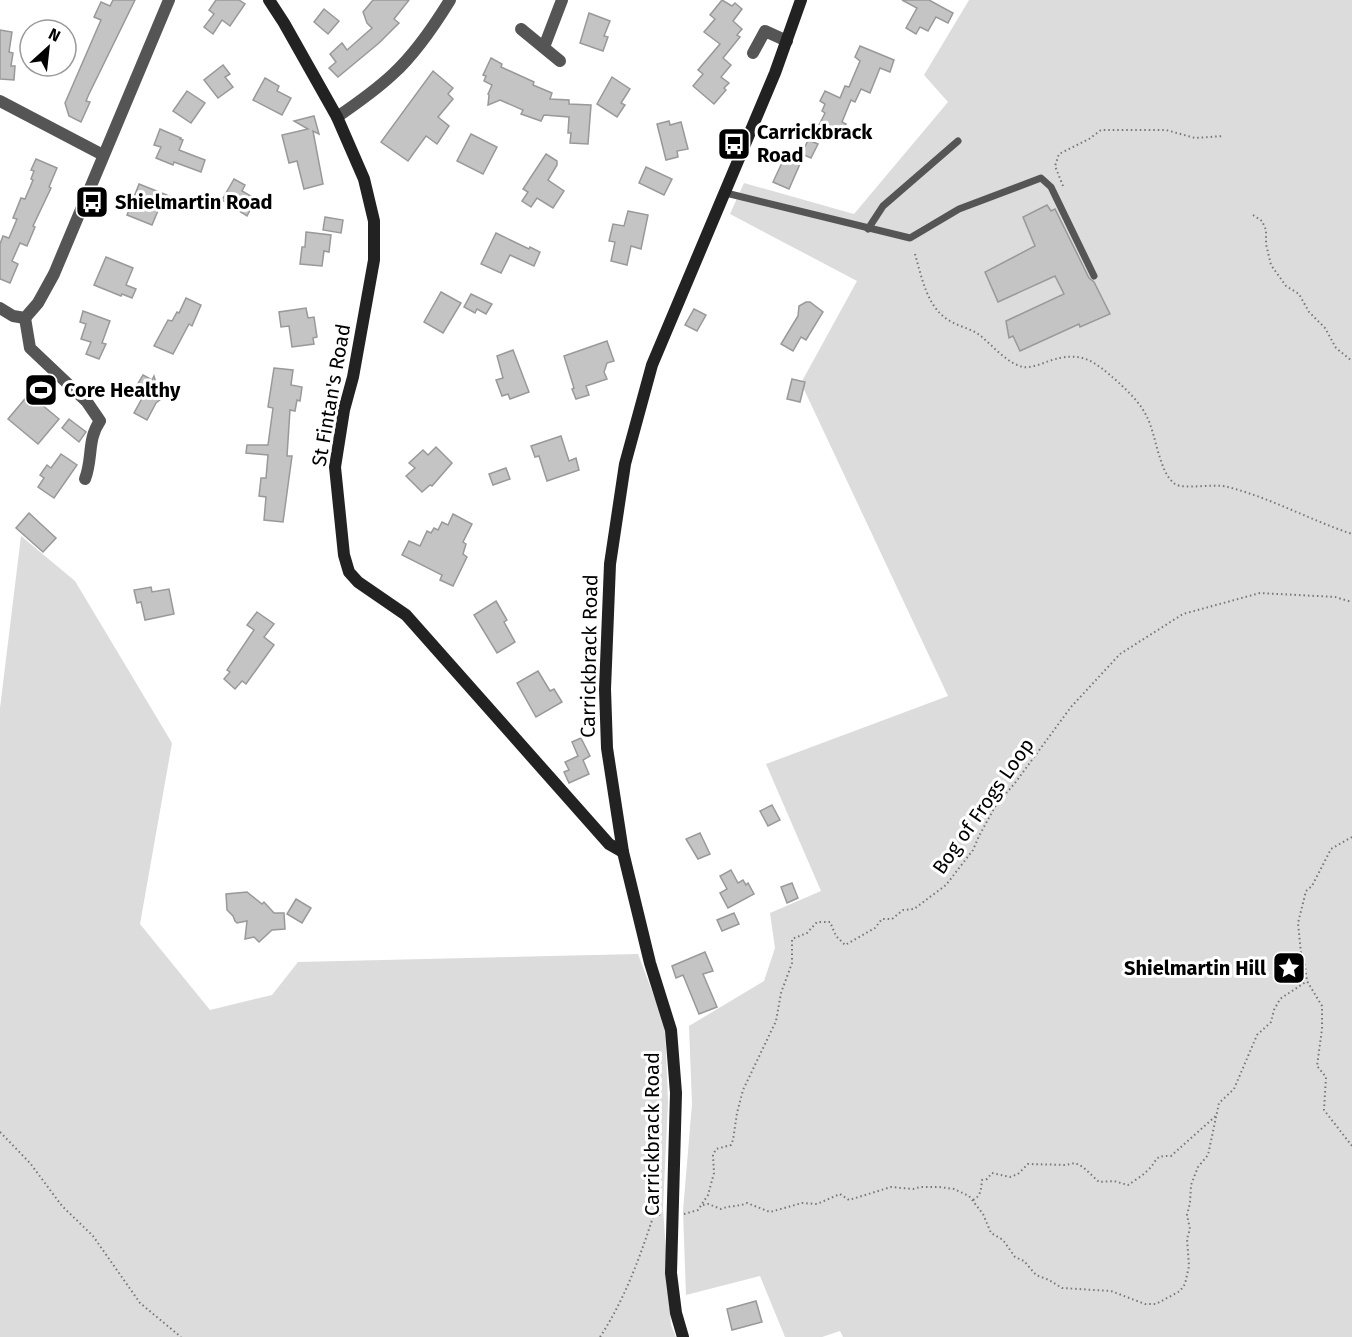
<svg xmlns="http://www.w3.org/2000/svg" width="1352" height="1337" viewBox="0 0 1352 1337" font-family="'Fira Sans',sans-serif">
	<rect width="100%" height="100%" fill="#fff"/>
	<g fill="#dcdcdc">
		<path d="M969 0H1352V1337H843L840 1331 822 1337H785L760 1276 686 1295 683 1211 692 1104 689 1026 764 981 775 948 770 913 821 891 766 764 948 696 801 383 857 281 730 214 744 183 854 214 948 102 924 75Z"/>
		<path d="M21 536 75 581 172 743 140 924 210 1010 272 995 298 962 638 954 665 1025 668 1102 663 1208 671 1325 676 1337H0V708Z"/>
	</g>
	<g fill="#c4c4c4" stroke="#999" stroke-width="1.5">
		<path d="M113 0H135L89 94 86 101 90 102 81 122 69 116 65 103 101 20 94 17 101 2 110 6Z"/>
		<path d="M216 0H239L245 4 230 26 222 20 213 34 204 27 214 14 209 10Z"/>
		<path d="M373 0H409L394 19 399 23 379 43 338 77 329 68 336 62 330 54 342 43 347 50 372 28 367 23 363 12Z"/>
		<path d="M722 0 732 6 735 3 742 9 733 21 742 29 737 35 740 37 723 58 731 65 721 77 729 83 724 88 726 90 714 104 693 86 703 74 698 70 720 44 704 32 715 19 710 15Z"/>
		<path d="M902 0H929L953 13 948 23 936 17 928 31 920 27 916 34 906 28 917 8Z"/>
		<path d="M324 9 339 21 328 34 314 22Z"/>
		<path d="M589 13 610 21 604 36 608 37 603 51 580 43Z"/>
		<path d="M0 30 12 32 9 52 13 53 11 66H15L14 80 0 79Z"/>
		<path d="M860 46 894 60 890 72 880 68 870 93 861 89 855 102 851 100 842 122 846 124 840 136 818 127 825 113 822 111 825 104 820 101 825 91 840 98 845 86 849 87 860 61 855 57Z"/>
		<path d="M491 58 502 64 501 67 534 82 533 85 552 93 550 99 569 100V104L591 105 588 144 570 143 571 133H568L569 117 544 115 541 121 521 114 523 110 500 100 488 105 489 95 488 94 492 85 484 81 486 76 483 75Z"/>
		<path d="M223 65 230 74 225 77 233 87 218 98 204 80Z"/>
		<path d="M433 71 453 88 448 94 453 99 438 117 449 126 437 144 426 136 408 161 381 142Z"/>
		<path d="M612 77 630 89 621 103 625 105 617 117 597 104Z"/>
		<path d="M265 78 279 86 277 91 291 98 282 115 253 100Z"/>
		<path d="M187 91 205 103 191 123 173 111Z"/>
		<path d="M314 116 319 134 313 131 323 184 304 189 297 161 289 163 282 135 308 129 294 121Z"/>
		<path d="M669 121 670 125 681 122 688 149 677 151 678 157 666 160 657 124Z"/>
		<path d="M160 129 181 138 180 139 183 140 179 150 205 160 201 172 174 162 173 165 156 158 161 147 154 145Z"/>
		<path d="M471 134 497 147 483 174 457 161Z"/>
		<path d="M808 140 818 144 811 158 802 154Z"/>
		<path d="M788 150 803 157 789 189 773 182Z"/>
		<path d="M546 154 557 161V165L548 180 564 191 553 208 537 198 531 207 522 201 528 192 523 189Z"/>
		<path d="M36 159 57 168 49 187 51 188 33 226 35 227 27 246 20 243 12 261 18 264 10 283 0 279V244L3 236 9 238 17 219 13 218 21 198 25 199 33 180 31 179 34 171 31 170Z"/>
		<path d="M646 167 672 179 664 195 639 183Z"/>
		<path d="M234 179 245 185 242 191 256 199 247 216 222 200Z"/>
		<path d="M139 184 174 198 169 209 160 206 152 225 127 215Z"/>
		<path d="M1047 205 1051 211 1055 209 1089 278 1094 282 1110 314 1080 327 1079 324 1020 351 1013 336 1009 338 1006 321 1064 294 1055 276 998 302 985 272 1035 246 1023 217Z"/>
		<path d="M628 211 648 215 641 249 631 246 627 265 611 261 615 242 609 241 613 224 624 226Z"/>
		<path d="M325 217 343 220 341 233 323 230Z"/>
		<path d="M306 232 331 235 329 252 324 251 322 266 300 264 302 247H305Z"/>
		<path d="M496 233 529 249 530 247 540 252 534 266 510 255 501 273 481 264Z"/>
		<path d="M106 257 133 268 126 285 136 289 132 298 122 294 121 296 94 285Z"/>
		<path d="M441 292 461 303 443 333 424 322Z"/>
		<path d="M471 294 492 304 486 314 477 309 475 313 464 307Z"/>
		<path d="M186 298 201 305 192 326 189 324 173 354 154 346 168 320 172 321 177 312 179 313Z"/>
		<path d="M806 302H810L823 312 806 340 801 337 793 351 781 344 798 316 799 306Z"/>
		<path d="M306 308 308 318 314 317 317 337 313 338 314 344 292 347 289 326 281 327 279 312Z"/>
		<path d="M694 309 706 315 697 331 685 325Z"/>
		<path d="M83 311 110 321 102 343 106 344 99 359 86 354 91 342 81 339 86 324 80 322Z"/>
		<path d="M607 341 614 361 607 363 604 372 607 379 586 386 589 395 576 399 572 389 574 388 564 356Z"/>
		<path d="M513 350 529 392 510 399 508 394 502 396 496 380 503 378 497 356Z"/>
		<path d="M274 368 293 370 291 385 302 387 300 401 297 400 295 411 290 410 287 456H292L283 522 264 520 266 497 259 496 261 478H266L268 455 246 453 247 445H268L273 408 268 407Z"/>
		<path d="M143 375 152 380 154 376 161 399 156 403 147 420 134 413 146 391 137 385Z"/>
		<path d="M792 379 805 382 800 402 787 399Z"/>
		<path d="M29 394 59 419 38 444 8 419Z"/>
		<path d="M69 419 86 432 79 442 62 428Z"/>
		<path d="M561 436 569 461 576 458 579 470 547 481 539 456 535 457 531 446Z"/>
		<path d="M436 447 452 463 432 486 430 485 422 492 406 476 415 468 409 463 423 450 428 455Z"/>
		<path d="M61 454 77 465 54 498 38 487 44 478 40 475 47 465 51 468Z"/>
		<path d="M506 468 510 479 493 485 489 474Z"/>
		<path d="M29 513 56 538 43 552 16 528Z"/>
		<path d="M453 514 472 524 463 542 466 544 463 554 467 557 453 586 440 580 442 575 402 555 409 541 420 546 427 531 431 533 434 528 438 530 442 522 448 525Z"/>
		<path d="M151 587 152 592 169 589 174 614 145 620 141 602 137 603 134 590Z"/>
		<path d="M496 601 507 620 504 622 515 642 497 653 474 615Z"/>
		<path d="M257 612 274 624 264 637 274 645 246 684 242 681 235 689 224 679 230 672 227 670 254 630 247 625Z"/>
		<path d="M538 671 550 691 554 689 562 702 536 717 517 683Z"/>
		<path d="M581 738 590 756 583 760 589 774 569 783 564 772 569 770 565 762 578 756 572 742Z"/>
		<path d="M772 805 780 820 768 826 760 811Z"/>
		<path d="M700 833 710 854 698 859 686 839Z"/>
		<path d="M731 870 738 883 743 880 746 885 748 883 754 894 728 908 720 893 727 889 720 876Z"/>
		<path d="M792 883 798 898 787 903 781 887Z"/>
		<path d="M247 892 262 904 264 902 274 913H284L285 929 272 930 259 942 254 937 245 939 247 921 237 923 235 921 233 916 227 910 226 894Z"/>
		<path d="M296 899 311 908 302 923 287 914Z"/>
		<path d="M734 913 739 924 722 931 717 920Z"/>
		<path d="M705 952 713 971 703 974 717 1007 699 1014 683 975 676 978 672 966Z"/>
		<path d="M756 1301 762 1322 732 1330 727 1309Z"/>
	</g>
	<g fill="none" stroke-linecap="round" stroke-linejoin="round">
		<g stroke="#777" stroke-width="2" stroke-dasharray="1.5 3" stroke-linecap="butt">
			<path d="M1063 186 1055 166 1059 154 1089 139 1101 130H1166L1195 138 1224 136"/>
			<path d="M1253 215 1262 221 1266 230V244L1271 265 1286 286 1299 294 1309 312 1325 328 1336 348 1352 361"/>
			<path d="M915 254C922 278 927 308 950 321 960 327 973 329 982 337 994 347 1007 363 1023 367 1031 368 1041 364 1049 361 1082 350 1094 361 1118 382 1129 392 1141 404 1147 417 1156 434 1159 473 1175 484 1184 490 1213 483 1228 487 1271 498 1310 520 1352 534"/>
			<path d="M1352 837 1331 849 1312 886 1306 891 1298 923 1301 953 1304 958 1307 981 1322 1006V1029L1317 1066 1326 1077 1324 1110 1352 1146"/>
			<path d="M0 1132 30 1163 62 1206 93 1236 140 1303 181 1337"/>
			<path d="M973 1200C981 1196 981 1189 982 1180L987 1179 992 1173 1010 1177 1018 1174 1028 1164 1066 1165 1075 1163 1083 1167 1099 1182 1114 1181 1128 1185C1134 1181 1142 1176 1148 1170 1158 1161 1153 1155 1171 1156L1217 1115"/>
			<path d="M703 1205 708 1204 721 1209C730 1205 739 1207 747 1203L770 1212 802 1203 817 1204 840 1194 849 1200 891 1187 913 1189 920 1187H939L954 1189 969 1196 983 1214 991 1233 1003 1240 1015 1257 1024 1261 1036 1275 1049 1280 1062 1288 1111 1291 1145 1304H1156L1180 1291 1185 1284 1189 1266 1187 1239 1190 1229 1187 1215 1190 1203 1191 1185 1198 1167 1208 1155 1219 1103 1234 1089 1257 1035 1271 1022 1274 1010 1280 999 1307 981"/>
			<path d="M684 1214 698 1210 708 1195 714 1173 713 1155 716 1149 731 1145 733 1140 737 1113 743 1090 776 1021 781 993 792 963V939L807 933 817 922H830L836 936 845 945 875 928 882 919H892L903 910 914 909 946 885 973 850 979 836 996 805 1015 783 1071 707 1120 654 1183 614 1260 593 1335 597 1352 602"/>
			<path d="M600 1337C625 1299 640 1257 654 1214L661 1215"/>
		</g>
		<g stroke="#555" stroke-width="7">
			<path d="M726 193 910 238 959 209 1041 178 1051 187 1094 276"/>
			<path d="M868 229 883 206 958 141"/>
		</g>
		<g stroke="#555" stroke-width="12">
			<path d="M521 29 560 61"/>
			<path d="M544 47 562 0"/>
			<path d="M753 53 765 31 787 41"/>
			<path d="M0 101 103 155"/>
			<path d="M337 117C356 104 376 90 393 74 416 53 434 26 450 0"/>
			<path d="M0 308 13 316 25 318 38 303 54 274 169 0"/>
			<path d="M25 318 30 348 87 402 100 421C87 439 93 459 85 479"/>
		</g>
		<g stroke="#222" stroke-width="12">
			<path d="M269 0 284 23 337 117 364 179 374 221V260L353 377 344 410 335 467 344 555 349 572 358 582 406 615 609 844 623 852"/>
			<path d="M683 1337 676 1313 671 1273 676 1093 671 1030 650 963 623 852 607 748 605 689 610 564 625 464 652 365 775 73 801 0"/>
		</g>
	</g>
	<defs>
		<g id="bus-square" transform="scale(1.725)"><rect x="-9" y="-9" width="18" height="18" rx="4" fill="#000" stroke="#fff"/><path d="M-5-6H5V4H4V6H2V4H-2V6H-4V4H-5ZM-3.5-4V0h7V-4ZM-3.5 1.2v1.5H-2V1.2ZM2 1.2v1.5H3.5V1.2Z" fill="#fff"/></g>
		<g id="stadium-square" transform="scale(1.725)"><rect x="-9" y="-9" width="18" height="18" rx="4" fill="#000" stroke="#fff"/><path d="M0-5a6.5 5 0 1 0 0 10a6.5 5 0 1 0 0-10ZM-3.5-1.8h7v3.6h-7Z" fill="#fff"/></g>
		<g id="sight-square" transform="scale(1.725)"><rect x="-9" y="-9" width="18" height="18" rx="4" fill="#000" stroke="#fff"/><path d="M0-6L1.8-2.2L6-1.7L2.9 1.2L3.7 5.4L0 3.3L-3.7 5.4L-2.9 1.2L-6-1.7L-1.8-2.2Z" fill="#fff"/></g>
	</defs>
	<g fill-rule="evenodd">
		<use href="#bus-square" x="734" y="144"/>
		<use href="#bus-square" x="92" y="202"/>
		<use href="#stadium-square" x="41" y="390"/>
		<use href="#sight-square" x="1289" y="968"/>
	</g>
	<g text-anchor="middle" stroke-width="6" stroke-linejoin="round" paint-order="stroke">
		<g font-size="20" font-weight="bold" fill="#000" stroke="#fff" text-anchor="start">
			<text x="757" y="139">Carrickbrack<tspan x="757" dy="23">Road</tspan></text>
			<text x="115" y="209">Shielmartin Road</text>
			<text x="64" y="397">Core Healthy</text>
			<text x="1266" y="975" text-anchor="end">Shielmartin Hill</text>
		</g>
		<g font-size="20" fill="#000" stroke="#fff">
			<text transform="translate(331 395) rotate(-80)" y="7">St Fintan's Road</text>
			<text transform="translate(589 656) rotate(-89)" y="7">Carrickbrack Road</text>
			<text transform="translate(983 806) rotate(-55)" y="7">Bog of Frogs Loop</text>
			<text transform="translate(652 1134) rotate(-90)" y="7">Carrickbrack Road</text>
		</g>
	</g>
	<g transform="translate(48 48) rotate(27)"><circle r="28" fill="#ffffff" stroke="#999999" stroke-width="1.5"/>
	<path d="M0-4.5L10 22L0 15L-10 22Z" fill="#000000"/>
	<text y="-9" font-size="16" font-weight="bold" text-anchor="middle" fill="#000000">N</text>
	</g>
</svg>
